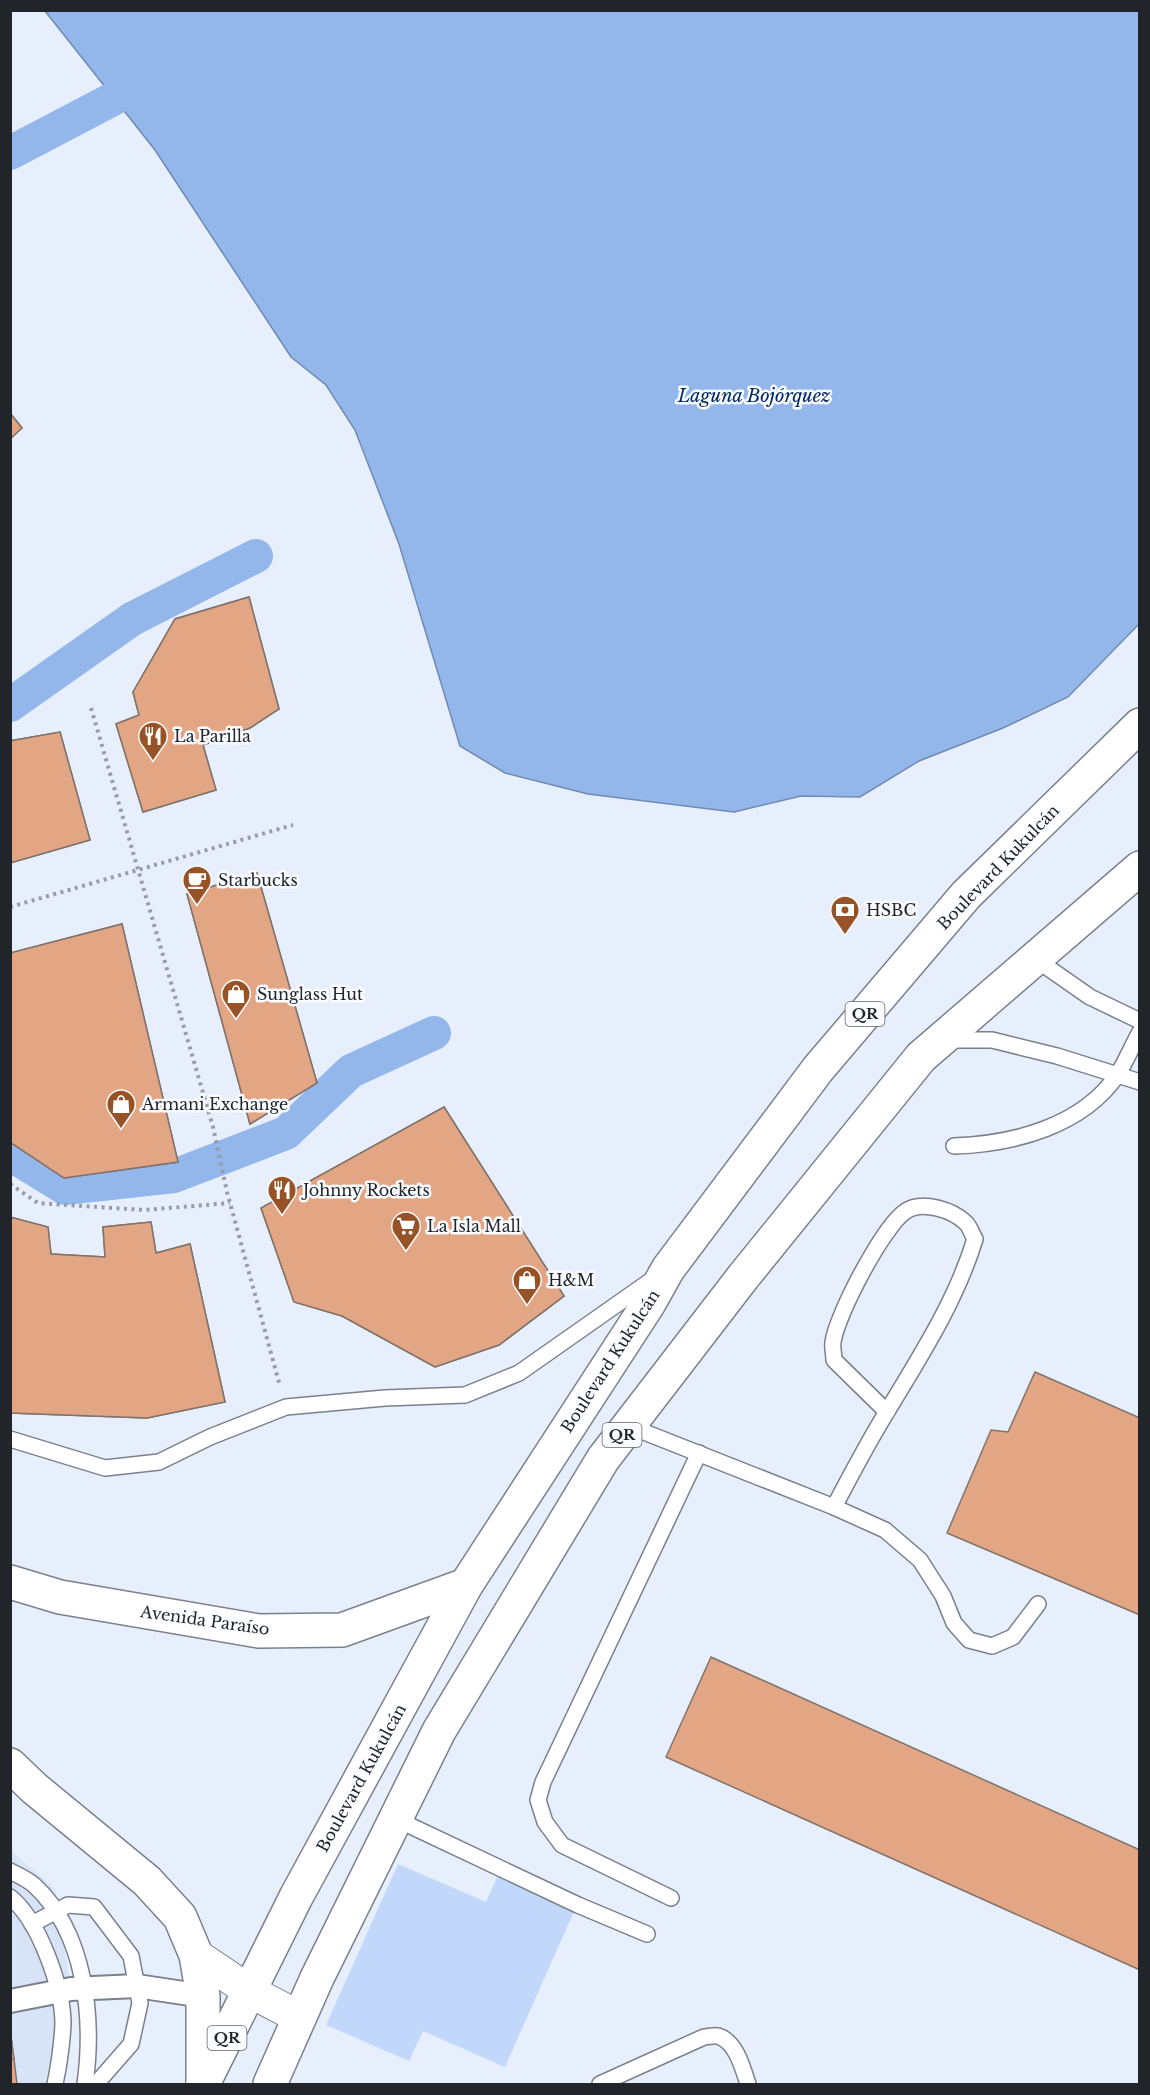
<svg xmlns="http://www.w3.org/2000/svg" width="1150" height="2095" viewBox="0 0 1150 2095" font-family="'Libre Baskerville',serif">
	<rect width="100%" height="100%" fill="#e7effc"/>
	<path fill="#d7e3f6" d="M10 1850 55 1889 71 1989 58 2021 45 2084H11Z"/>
	<path fill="#c1d8fa" d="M398 1864 486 1902 499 1873 576 1907 505 2067 423 2031 409 2061 326 2025Z"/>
	<path fill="#93b6eb" stroke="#718ab1" stroke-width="1.5" d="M45 11H1139V624L1068 697 1003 728 919 761 860 797 801 796 734 812 588 794 505 773 460 746 399 544 355 430 326 385 291 357 155 150Z"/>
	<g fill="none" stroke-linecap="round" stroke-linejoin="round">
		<g stroke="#93b6eb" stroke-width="34">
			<path d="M10 153 113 99"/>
			<path d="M10 705 132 619 256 556"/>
			<path d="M10 1154 65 1188 174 1176 286 1133 351 1071 434 1033"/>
		</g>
	</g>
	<g fill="#e2a684" stroke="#80736c" stroke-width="1.5">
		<path d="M10 413 22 428 10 439Z"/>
		<path d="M10 413 22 428 10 439Z"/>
		<path d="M249 597 279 709 250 728 203 745 216 790 143 812 116 724 139 715 133 692 175 619Z"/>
		<path d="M249 597 279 709 250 728 203 745 216 790 143 812 116 724 139 715 133 692 175 619Z"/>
		<path d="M60 732 90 840 10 863V741Z"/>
		<path d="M60 732 90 840 10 863V741Z"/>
		<path d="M257 873 317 1083 250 1124 187 894Z"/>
		<path d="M257 873 317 1083 250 1124 187 894Z"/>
		<path d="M122 924 178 1162 64 1178 10 1142V953Z"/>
		<path d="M122 924 178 1162 64 1178 10 1142V953Z"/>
		<path d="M444 1107 564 1296 499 1345 435 1367 342 1316 294 1302 261 1208Z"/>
		<path d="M444 1107 564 1296 499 1345 435 1367 342 1316 294 1302 261 1208Z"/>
		<path d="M10 1217 48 1227 51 1254 105 1257 103 1227 151 1222 156 1253 190 1244 225 1402 147 1418 10 1413Z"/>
		<path d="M10 1217 48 1227 51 1254 105 1257 103 1227 151 1222 156 1253 190 1244 225 1402 147 1418 10 1413Z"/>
		<path d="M1035 1372 1140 1418V1615L947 1533 991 1430 1008 1432Z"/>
		<path d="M711 1657 1140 1850V1970L666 1757Z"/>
		<path d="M10 2030 14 2059 17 2084H10Z"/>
		<path d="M10 2030 14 2059H10Z"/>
	</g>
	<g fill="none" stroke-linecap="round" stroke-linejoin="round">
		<g stroke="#7a818c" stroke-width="18">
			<g id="service">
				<path d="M1034 958 1090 997 1140 1021"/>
				<path d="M948 1040H992L1057 1056 1140 1082"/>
				<path d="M954 1146C1014 1144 1083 1126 1118 1074 1126 1061 1132 1046 1140 1032"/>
				<path d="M629 1426 834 1507 885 1530 920 1560 943 1596 954 1623 969 1640 992 1646 1013 1637 1038 1604"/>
				<path d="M10 1439 105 1468 159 1462 210 1437 286 1407 385 1398 465 1395 519 1373 653 1279"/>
				<path d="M834 1507C851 1475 868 1442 888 1410 921 1355 956 1301 975 1239 972 1234 970 1227 966 1223 953 1210 922 1200 906 1211 884 1225 837 1314 833 1342 832 1347 834 1354 834 1360L887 1412"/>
				<path d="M396 1819 578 1905 647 1934"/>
				<path d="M10 1871C18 1875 27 1879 34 1885 86 1933 94 2019 85 2084"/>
				<path d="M10 1897C39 1920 63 1988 63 2024 62 2044 59 2065 55 2084"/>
				<path d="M671 1898 562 1845 545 1822 538 1800 543 1782 699 1453"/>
				<path d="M32 1924 68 1905 94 1907 131 1956 140 2003 131 2044 96 2084"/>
				<path d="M600 2084 704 2037C708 2037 714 2035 718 2036 736 2041 743 2069 748 2084"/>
			</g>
		</g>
		<g stroke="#7a818c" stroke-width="26">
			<path id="pedestrian" d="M10 2001 71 1989 137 1986 203 1996"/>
		</g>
		<g stroke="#7a818c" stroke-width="34">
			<path id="minor" d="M196 1955 251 1992 299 2017"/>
		</g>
		<g stroke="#7a818c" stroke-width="36">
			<g id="tertiary">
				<path d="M10 1582 60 1597 259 1631 342 1630 466 1585"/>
				<path d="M10 1765 34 1788 147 1881 180 1917 196 1955 203 1996V2084"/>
			</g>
		</g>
		<g stroke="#7a818c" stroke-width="36">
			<g id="primary">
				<path d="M203 2084 296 1897 466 1585 649 1303 668 1269 818 1069 966 895 1140 725"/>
				<path d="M270 2084 317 1978 439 1731 603 1459 743 1277 921 1057 1140 868"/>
			</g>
		</g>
		<g stroke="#979da7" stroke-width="4" stroke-dasharray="3 4.5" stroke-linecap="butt">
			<path d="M91 708 213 1127 227 1192 280 1386"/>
			<path d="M10 907 293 825"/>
			<path d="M10 1184 38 1203 144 1210 230 1203"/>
		</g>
		<use href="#service" stroke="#fff" stroke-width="15"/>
		<use href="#pedestrian" stroke="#fff" stroke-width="22"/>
		<use href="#minor" stroke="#fff" stroke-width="32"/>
		<use href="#tertiary" stroke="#fff" stroke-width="33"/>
		<use href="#primary" stroke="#fff" stroke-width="33"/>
	</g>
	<defs>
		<g id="restaurant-pin" transform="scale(1.5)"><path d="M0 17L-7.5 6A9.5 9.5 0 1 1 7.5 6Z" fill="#975226" stroke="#fafcff"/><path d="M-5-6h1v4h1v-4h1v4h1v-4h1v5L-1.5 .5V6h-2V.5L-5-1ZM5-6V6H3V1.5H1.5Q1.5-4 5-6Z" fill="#fff"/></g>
		<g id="cafe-pin" transform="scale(1.5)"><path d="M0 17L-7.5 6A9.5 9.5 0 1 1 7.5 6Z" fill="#975226" stroke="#fafcff"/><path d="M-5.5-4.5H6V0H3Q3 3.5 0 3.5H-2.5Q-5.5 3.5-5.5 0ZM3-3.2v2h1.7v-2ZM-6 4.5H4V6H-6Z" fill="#fff"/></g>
		<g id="bank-pin" transform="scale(1.5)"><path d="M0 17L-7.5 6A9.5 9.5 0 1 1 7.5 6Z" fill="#975226" stroke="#fafcff"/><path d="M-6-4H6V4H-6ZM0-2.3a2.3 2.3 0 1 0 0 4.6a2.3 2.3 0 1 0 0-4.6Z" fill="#fff"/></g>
		<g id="shop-pin" transform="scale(1.5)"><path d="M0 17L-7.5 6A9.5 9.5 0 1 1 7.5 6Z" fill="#975226" stroke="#fafcff"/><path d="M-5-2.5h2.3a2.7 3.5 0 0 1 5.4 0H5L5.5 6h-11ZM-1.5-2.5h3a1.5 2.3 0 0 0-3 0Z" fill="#fff"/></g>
		<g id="supermarket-pin" transform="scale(1.5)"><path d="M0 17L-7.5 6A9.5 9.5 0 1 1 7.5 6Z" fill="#975226" stroke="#fafcff"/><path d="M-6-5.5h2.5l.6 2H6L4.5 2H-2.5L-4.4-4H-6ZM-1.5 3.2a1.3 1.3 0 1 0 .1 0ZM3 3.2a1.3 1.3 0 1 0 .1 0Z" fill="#fff"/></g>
	</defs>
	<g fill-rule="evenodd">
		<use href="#restaurant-pin" x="153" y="736"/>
		<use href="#cafe-pin" x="197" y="880"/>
		<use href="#bank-pin" x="845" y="910"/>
		<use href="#shop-pin" x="236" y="994"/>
		<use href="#shop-pin" x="121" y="1104"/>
		<use href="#restaurant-pin" x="282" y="1190"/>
		<use href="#supermarket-pin" x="406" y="1226"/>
		<use href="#shop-pin" x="527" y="1280"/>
	</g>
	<g text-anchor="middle" stroke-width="5" stroke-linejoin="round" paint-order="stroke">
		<g fill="#fafcff" stroke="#626569" stroke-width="1.5">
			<rect x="845.5" y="1002" width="39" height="24" rx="4.5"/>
			<rect x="602.5" y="1423" width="39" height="24" rx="4.5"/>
			<rect x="207.5" y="2026" width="39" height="24" rx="4.5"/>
		</g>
		<g font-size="15" font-weight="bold" fill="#212429">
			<text x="865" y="1019">QR</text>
			<text x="622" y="1440">QR</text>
			<text x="227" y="2043">QR</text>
		</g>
		<g font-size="16" fill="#212429" stroke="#fafcff" text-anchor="start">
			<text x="174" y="742">La Parilla</text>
			<text x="218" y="886">Starbucks</text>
			<text x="866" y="916">HSBC</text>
			<text x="257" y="1000">Sunglass Hut</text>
			<text x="142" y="1110">Armani Exchange</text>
			<text x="303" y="1196">Johnny Rockets</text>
			<text x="427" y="1232">La Isla Mall</text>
			<text x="548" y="1286">H&amp;M</text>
		</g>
		<g font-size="16" fill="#212429" stroke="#fafcff">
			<text transform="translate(998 867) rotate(-46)" y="6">Boulevard Kukulcán</text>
			<text transform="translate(610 1361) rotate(-57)" y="6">Boulevard Kukulcán</text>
			<text transform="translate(205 1620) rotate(8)" y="6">Avenida Paraíso</text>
			<text transform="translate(361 1778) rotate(-61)" y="6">Boulevard Kukulcán</text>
		</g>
		<g font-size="18" font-style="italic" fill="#002864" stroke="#fafcff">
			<text x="754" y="402">Laguna Bojórquez</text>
		</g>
	</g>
	<rect width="1150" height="2095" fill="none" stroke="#212429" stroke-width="24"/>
</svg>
